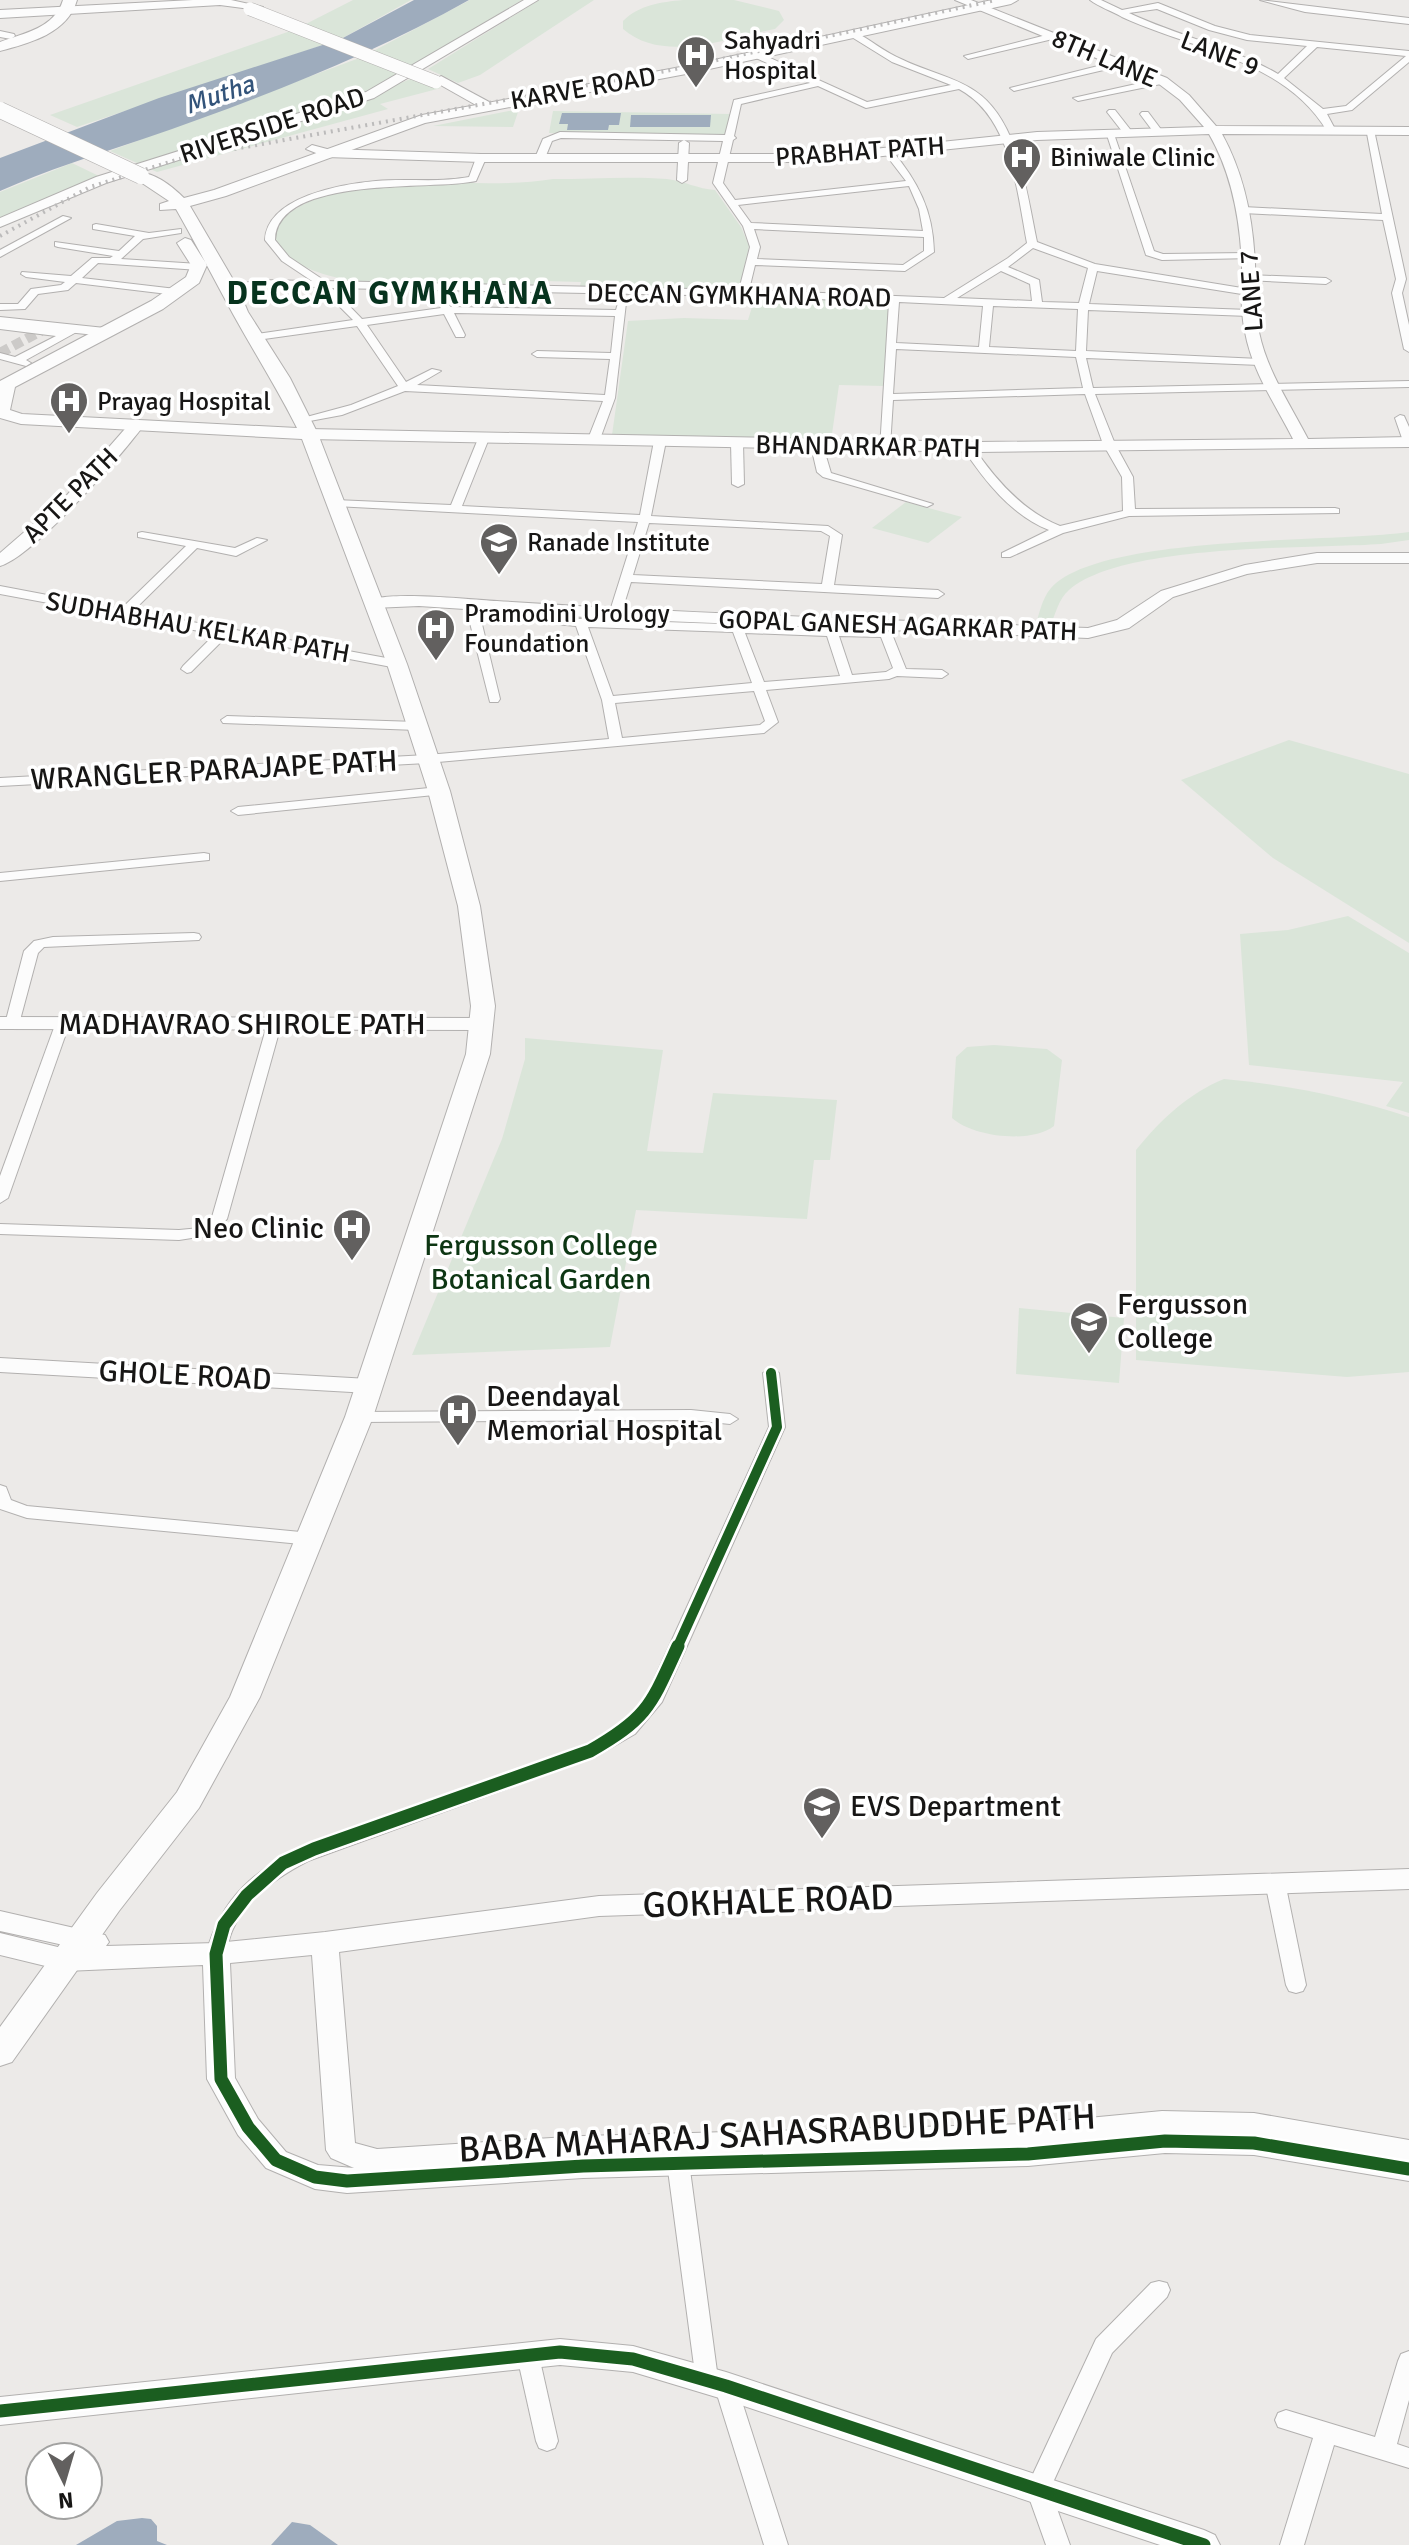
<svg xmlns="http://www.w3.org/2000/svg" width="1409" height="2545" viewBox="0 0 1409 2545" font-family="Signika,sans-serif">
	<rect width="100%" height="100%" fill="#eceae8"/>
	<g fill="#dae5d9">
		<path d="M353 0H411L341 39 77 127 50 115 296 29Z"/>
		<path d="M470 0H522L343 107 415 77 441 88 380 104 388 109 157 172 110 151 362 57Z"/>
		<path d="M539 0H594L480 75 458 83 428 69Z"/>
		<path d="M683 0H734L779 11 784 20 775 29C729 38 663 64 623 29V21C639 5 661 2 683 0Z"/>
		<path d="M519 109 513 127 433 126Z"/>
		<path d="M553 111 730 114 728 136 549 133Z"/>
		<path d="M72 163 101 177 0 220V192Z"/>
		<path d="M553 179C591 179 630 176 667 179 684 181 698 189 715 190L741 227 749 246 741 282 735 286 720 289 580 286 581 282 545 281 543 286 356 282C327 276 293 268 274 243L275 224C349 159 464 194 553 179Z"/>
		<path d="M756 294 890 300 884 386 839 385 831 441 612 435 628 321 684 318 748 320Z"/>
		<path d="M906 502 962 517 928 543 872 528Z"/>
		<path d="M1409 532V540L1381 544C1308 549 1123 543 1069 590 1059 598 1055 615 1050 627H1035C1039 615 1042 598 1051 588 1100 534 1333 543 1409 532Z"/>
		<path d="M1289 740 1409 774V943L1273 858 1181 780Z"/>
		<path d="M1348 916 1409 953V1113L1386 1106 1403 1082 1249 1065 1240 934 1288 930Z"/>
		<path d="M525 1038 663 1050 647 1151 703 1153 713 1093 837 1100 830 1160H814L807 1219 636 1210 610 1347 412 1355 502 1139 525 1059Z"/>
		<path d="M994 1045 1047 1049 1062 1060 1054 1126C1031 1144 973 1137 952 1118L956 1057 967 1047Z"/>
		<path d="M1224 1079C1287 1085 1349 1097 1409 1117V1372L1347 1377 1136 1360V1150C1160 1120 1189 1093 1224 1079Z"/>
		<path d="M1019 1308 1124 1318 1119 1383 1016 1374Z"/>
	</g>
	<g fill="#9eacbd">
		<path d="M414 0H469C366 58 255 100 143 139 95 155 47 170 0 191V158L159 98 341 39Z"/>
		<path d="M562 113H621L619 125H609L608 130H567L568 124H559Z"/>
		<path d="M631 115H711L710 127H630Z"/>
		<path d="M142 2518 151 2519 157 2526V2541L167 2545H76L117 2521Z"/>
		<path d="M292 2522 310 2525 338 2545H271Z"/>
	</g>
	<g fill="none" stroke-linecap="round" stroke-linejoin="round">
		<path stroke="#cccac8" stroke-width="10" stroke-dasharray="10 5" stroke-linecap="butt" d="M0 353 41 331"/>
		<g stroke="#b2b0af" stroke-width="2">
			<g id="street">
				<path d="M1090 0H1101L1122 10 1158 3 1215 26 1250 35 1409 51V62L1352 110 1327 114 1335 129 1330 132 1327 131C1285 60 1191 49 1122 17 1112 11 1099 7 1090 0ZM1157 9 1209 30 1247 40 1307 46 1278 74C1232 47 1178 36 1129 13ZM1317 47 1406 56 1346 106 1323 109 1284 78Z"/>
				<path d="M1260 0 1409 18V24L1305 12Z"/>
				<path d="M0 31 14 34 15 36 11 39 0 37Z"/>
				<path d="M853 31C870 39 884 52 901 59 925 71 953 76 975 91 1019 120 1027 195 1037 242L1095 264 1248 289 1253 292 1248 295 1097 271 1089 304 1249 310 1254 313 1249 316 1088 310 1086 351 1260 359 1265 362 1260 365 1086 358 1093 388 1409 381V387L1095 394 1115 444 1133 477 1135 509 1335 508 1339 509V513L1129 516 1063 533 1010 557H1002V553L1049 530C1011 515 984 480 962 447L964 445H972C994 478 1022 511 1060 526L1123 511 1122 477 1103 444 1085 394 893 400 890 447 880 449 889 302 743 296 332 288 362 319 441 308 439 304 444 301 451 307 616 310 618 303H626L615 398 600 439 594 442 588 439 603 401 405 391 342 415 299 423V419L351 405 398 386 357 326 257 340 252 337 257 334 353 320 320 287 257 286 230 291 225 288 257 280 312 281 282 261 265 240C267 197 341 184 376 181 407 178 438 183 469 177L476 158 481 155 486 158 476 181C433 191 277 174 275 240L289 257 325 281 739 290 750 247 743 226 713 183 723 141 561 138 552 141 545 158 540 161 535 158 543 139 560 132 725 135 734 100 810 83 754 57V53L757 52 867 102 951 85 892 62 850 36 849 34ZM818 86 866 108 959 89C1011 117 1017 191 1027 243L1008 258 944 298 749 290 755 265 905 271 934 252C933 210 918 182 891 149L883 151 906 181 735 200 723 183 733 140 736 138 734 136 741 104ZM909 186 919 209 923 231 751 223 738 205ZM754 229 924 237V251L903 265 757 259 760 247ZM1033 248 1088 268 1079 303 1042 302 1039 280 1008 267ZM1001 271 1030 284 1032 301 957 298ZM899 302 983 306 979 347 896 343ZM993 306 1078 309 1076 351 989 347ZM454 313 615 316 611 353 537 351 532 354 537 357 610 359 605 395 417 385 441 371 432 369 406 382 367 325 444 314 456 337H464L465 335ZM896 349 1076 357 1083 388 893 394Z"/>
				<path d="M1054 33 1057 34V38L968 59 964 56Z"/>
				<path d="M1122 60 1126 63 1125 65 1014 91 1010 88Z"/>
				<path d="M1163 78 1166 79V83L1078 101 1073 98Z"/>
				<path d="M1109 110H1115L1133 133 1131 135H1125L1107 112Z"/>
				<path d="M1142 112H1148L1163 132 1161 134H1155L1140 114Z"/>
				<path d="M1366 128 1374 130 1406 279 1402 293 1409 325V352L1404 349 1392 293 1396 279 1383 220 1243 213 1238 210 1243 207 1382 214Z"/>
				<path d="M1106 132 1114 134 1154 251 1163 254 1248 253 1253 256 1252 258 1162 260 1146 255Z"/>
				<path d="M684 140 689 143 687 180 682 183 677 180 679 143Z"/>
				<path d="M63 216 71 218 0 257V250Z"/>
				<path d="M96 224 149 233 181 229V233L143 239 121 259 199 264 204 267 199 270 98 263 82 278 176 289 181 292 176 295 76 283 68 290 38 294 25 309 0 310V304H18L31 289 61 285 65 282 26 277 21 274 22 272 71 276 92 258H110L113 256 58 247 55 246V242L119 251 135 236 93 229V225Z"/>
				<path d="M1249 275 1326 278 1331 281 1326 284 1245 280 1244 278Z"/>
				<path d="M0 323 66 331 77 326 82 329 26 360 31 363 26 366 0 359V353L15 357 56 336 0 329Z"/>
				<path d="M1400 415 1404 416 1409 427V444L1403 441 1395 418Z"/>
				<path d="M480 434 490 436 462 506 640 515 654 441 660 438 666 441 651 516 828 526 842 535 834 585 938 590 944 594 938 598 631 582 621 614 615 618 609 614 638 522 335 506 329 503 335 500 451 505ZM649 523 821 531 830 536 822 584 633 575Z"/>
				<path d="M737 440 743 443 744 484 738 487 732 484 731 443Z"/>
				<path d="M817 443 823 446 831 473 933 504 927 507 823 477 817 472 811 446Z"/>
				<path d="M142 532 235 548 257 538 267 540 236 556 197 548 133 611 397 660 403 664 397 668 227 636 191 672 187 673 181 669 183 666 215 634 0 594V586L121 609 186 546 138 537V533Z"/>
				<path d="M486 601 490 602V609L494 612 581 619 886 630 892 634 906 669 942 670 948 674 942 678 897 676 889 679 766 690 778 722 764 733 427 763 0 786V778L427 755 609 739 602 700 576 626 486 617 481 620 500 699 498 702H490L469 619 478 612 482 602ZM588 627 733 632 752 683 613 696ZM745 633 827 636 840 676 764 682ZM839 636 881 637 893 668 886 672 852 675ZM754 691 765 721 760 725 622 738 615 703Z"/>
				<path d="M227 716 417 722 423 726 417 730 223 723 221 720Z"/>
				<path d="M439 787 444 788V794L238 815 231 811 238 807Z"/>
				<path d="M204 853 209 854V860L0 881V873Z"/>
				<path d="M194 933 199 934 201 937 199 940 44 947 38 953 19 1024 12 1028 5 1024 24 951 34 941 53 937Z"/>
				<path d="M62 1021 69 1025 8 1198 0 1203V1176L55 1025Z"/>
				<path d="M274 1021 281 1025 227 1219 211 1235 179 1240 0 1234V1224L179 1230 200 1228 212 1217 267 1025Z"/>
				<path d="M771 1368 779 1373 785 1427 662 1702 635 1734 597 1756 308 1861C279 1876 246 1898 233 1929 228 1939 228 1950 223 1959L216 1962 209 1959 206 1954C221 1897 256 1869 307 1844L583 1746 621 1724 645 1699 769 1427 763 1373Z"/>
				<path d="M691 1410 730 1414 738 1419 730 1424 691 1420 359 1422 351 1417 359 1412Z"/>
				<path d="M0 1485 6 1487 11 1500 27 1506 311 1533 317 1535 320 1539 317 1543 311 1545 27 1518 0 1509Z"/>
				<path d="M1275 1875 1282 1877 1285 1882 1306 1985 1303 1991 1296 1993 1289 1991 1286 1985 1265 1882 1268 1877Z"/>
				<path d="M677 2146 685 2149 688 2155 718 2379 726 2376 734 2379 737 2386 788 2545H764L715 2388 707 2391 699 2388 696 2381 666 2155 669 2149Z"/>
				<path d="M1159 2281 1167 2283 1170 2290 1167 2297 1112 2353 1050 2489 1070 2545H1046L1026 2489 1096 2339 1151 2283Z"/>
				<path d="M528 2346 536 2349 539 2356 558 2441 555 2448 547 2451 539 2448 536 2441 517 2356 520 2349Z"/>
				<path d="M1409 2351V2400L1397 2444 1409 2448V2468L1334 2445 1304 2545H1280L1313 2438 1278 2427 1275 2420 1278 2413 1286 2410 1375 2437 1398 2361 1401 2354Z"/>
			</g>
		</g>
		<g stroke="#b2b0af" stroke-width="2">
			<g id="secondary">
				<path d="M193 0H231L263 7 257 10 220 5 0 18V10Z"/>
				<path d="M524 0H538L374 98 106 183 0 227V218L96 177 366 92Z"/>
				<path d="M955 0H971L1167 78 1189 95 1216 126 1409 127V135L1222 134C1244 174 1253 218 1255 264 1256 287 1254 310 1259 332 1267 371 1290 404 1308 439L1409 437V447L978 452 309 439 301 434 309 429 978 442 1293 439C1275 404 1252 371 1245 332 1240 310 1242 287 1242 265 1240 219 1232 174 1209 134L1037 140 825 162H481L326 157 306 149 312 145 327 149 481 154H825L1037 132 1204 127 1180 100 1159 84Z"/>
				<path d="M441 76 491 103 493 106 483 109 437 83 435 80Z"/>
				<path d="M0 317 105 328 112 332 105 336 0 325Z"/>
				<path d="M136 420 144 425C121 456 34 556 0 566V553L67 495 131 422Z"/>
				<path d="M1317 553H1409V563H1317L1247 574 1173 597 1129 628 1088 638 615 619 419 606 373 608 365 603C379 589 473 600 497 601 694 614 891 620 1088 628L1117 620 1161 591 1245 565Z"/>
				<path d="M0 1017 483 1018 493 1024 483 1030 0 1029Z"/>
				<path d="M0 1358 369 1379 377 1381 380 1386 377 1391 369 1393 0 1372Z"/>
				<path d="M1409 1869V1889L599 1916 339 1952 355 2143 377 2149 583 2136 1025 2124 1162 2111 1254 2113 1409 2140V2181L1254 2155 1165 2153 1028 2166 583 2178 347 2193 315 2189 266 2168 238 2135 207 2079 203 1965 66 1971 0 1955V1933L66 1949 77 1948 0 1931V1911L105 1935 109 1942 106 1946 216 1943 325 1932 599 1896ZM312 1955 326 2150 331 2158 354 2168 318 2165 286 2152 258 2119 235 2078 230 1963Z"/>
				<path d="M560 2339 633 2346 726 2372 1204 2530 1215 2535 1220 2545H1160L726 2400 633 2372 560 2365 0 2425V2397Z"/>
			</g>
		</g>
		<g stroke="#b2b0af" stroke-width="2">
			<g id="primary">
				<path d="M63 0H77C68 33 30 43 0 51V42C24 33 55 28 63 0Z"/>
				<path d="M992 0H1018L1011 4 686 74 425 123 226 196 190 206 238 288 248 312 290 378 318 434 407 664 450 791 480 906 495 1006 490 1054 373 1417 260 1697 199 1808 119 1911 12 2062 0 2066V2027L97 1893 177 1792 230 1697 345 1417 466 1054 471 1006 458 906 428 791 387 664 302 439 21 424 0 418V381L151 301 186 277 191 265 177 243 185 238 191 240 207 265 199 283 163 309 15 387 10 410 22 414 297 428C277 388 254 352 233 314 214 279 196 244 176 209L160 210V204L169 201 136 179V173C152 170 172 186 184 198L214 190 422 115 686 66Z"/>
			</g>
		</g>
		<use href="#street" fill="#fcfcfc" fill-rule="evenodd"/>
		<use href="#secondary" fill="#fcfcfc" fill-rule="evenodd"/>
		<use href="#primary" fill="#fcfcfc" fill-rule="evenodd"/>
		<path stroke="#bcbbbb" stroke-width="4" stroke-dasharray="2 5" stroke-linecap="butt" d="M0 236 90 187 179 159 666 71 996 0"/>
		<g stroke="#b2b0af" stroke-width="14" stroke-linecap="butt">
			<path id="secondary-bridge" d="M250 9 436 82"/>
		</g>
		<g stroke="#b2b0af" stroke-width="17" stroke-linecap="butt">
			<path id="primary-bridge" d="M0 110 141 176"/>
		</g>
		<use href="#secondary-bridge" stroke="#fcfcfc" stroke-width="13"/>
		<use href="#primary-bridge" stroke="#fcfcfc" stroke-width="16"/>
		<g stroke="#fff" stroke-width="15">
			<path id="cycleway-far1" d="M677 1648 777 1427 771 1373"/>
		</g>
		<g stroke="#fff" stroke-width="18">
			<g id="cycleway">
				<path d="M678 1646C651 1705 648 1718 590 1751L314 1849 283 1863 247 1895 224 1925 216 1954 221 2079 248 2127 276 2160 315 2177 347 2181 583 2166 1028 2154 1165 2141 1254 2143 1409 2169"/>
				<path d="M0 2411 560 2352 633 2359 726 2386 1204 2545"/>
			</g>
		</g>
		<use href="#cycleway-far1" stroke="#1b5e20" stroke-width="10"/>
		<use href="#cycleway" stroke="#1b5e20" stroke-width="13"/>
	</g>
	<defs>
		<g id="hospital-pin" transform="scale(2)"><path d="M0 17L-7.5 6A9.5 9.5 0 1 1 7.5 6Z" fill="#62605f" stroke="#fff"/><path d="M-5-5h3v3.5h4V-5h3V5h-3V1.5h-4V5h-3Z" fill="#fff"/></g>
		<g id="university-pin" transform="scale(2)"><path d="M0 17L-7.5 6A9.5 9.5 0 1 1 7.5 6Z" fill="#62605f" stroke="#fff"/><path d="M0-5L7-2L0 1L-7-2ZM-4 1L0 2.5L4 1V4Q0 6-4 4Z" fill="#fff"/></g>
	</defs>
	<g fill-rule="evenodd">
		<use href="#hospital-pin" x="696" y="55"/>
		<use href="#hospital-pin" x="1022" y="157"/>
		<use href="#hospital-pin" x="69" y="401"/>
		<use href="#university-pin" x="499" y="542"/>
		<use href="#hospital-pin" x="436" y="628"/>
		<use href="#hospital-pin" x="352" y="1228"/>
		<use href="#university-pin" x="1089" y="1321"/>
		<use href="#hospital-pin" x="458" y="1413"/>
		<use href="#university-pin" x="822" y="1806"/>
	</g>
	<g text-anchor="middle" stroke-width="7" stroke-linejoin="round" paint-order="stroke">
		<g font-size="26" fill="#171615" stroke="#fff" text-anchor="start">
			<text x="724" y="49">Sahyadri<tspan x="724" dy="30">Hospital</tspan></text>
			<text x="1050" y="166">Biniwale Clinic</text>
			<text x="97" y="410">Prayag Hospital</text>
			<text x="527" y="551">Ranade Institute</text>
			<text x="464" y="622">Pramodini Urology<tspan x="464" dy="30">Foundation</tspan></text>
		</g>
		<g font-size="26" fill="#171615" stroke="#fff">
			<text transform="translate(1220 53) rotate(21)" y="9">LANE 9</text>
			<text transform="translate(1105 58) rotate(23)" y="9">8TH LANE</text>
			<text transform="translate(583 88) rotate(-10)" y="9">KARVE ROAD</text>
			<text transform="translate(272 125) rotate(-18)" y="9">RIVERSIDE ROAD</text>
			<text transform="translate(860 151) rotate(-4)" y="9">PRABHAT PATH</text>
			<text transform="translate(1251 291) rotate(-94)" y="9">LANE 7</text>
			<text transform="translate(739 295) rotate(1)" y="9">DECCAN GYMKHANA ROAD</text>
			<text transform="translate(868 446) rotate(1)" y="9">BHANDARKAR PATH</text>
			<text transform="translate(70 495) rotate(-45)" y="9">APTE PATH</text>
			<text transform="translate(898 625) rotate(2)" y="9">GOPAL GANESH AGARKAR PATH</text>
			<text transform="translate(198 627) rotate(10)" y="9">SUDHABHAU KELKAR PATH</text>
		</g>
		<g font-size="26" font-style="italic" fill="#33547a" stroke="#fff">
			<text transform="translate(219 94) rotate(-19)" y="9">Mutha</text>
		</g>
		<g font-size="30" fill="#171615" stroke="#fff">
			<text transform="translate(214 770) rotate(-3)" y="10">WRANGLER PARAJAPE PATH</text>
			<text x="242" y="1034">MADHAVRAO SHIROLE PATH</text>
			<text transform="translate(185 1375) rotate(3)" y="10">GHOLE ROAD</text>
		</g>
		<g font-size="30" fill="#171615" stroke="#fff" text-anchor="start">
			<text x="324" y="1238" text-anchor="end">Neo Clinic</text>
			<text x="1117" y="1314">Fergusson<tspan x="1117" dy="34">College</tspan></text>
			<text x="486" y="1406">Deendayal<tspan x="486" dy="34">Memorial Hospital</tspan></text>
			<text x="850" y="1816">EVS Department</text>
		</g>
		<g font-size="30" fill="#0d3613" stroke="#fff">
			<text x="541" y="1255">Fergusson College<tspan x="541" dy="34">Botanical Garden</tspan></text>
		</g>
		<g font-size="32" font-weight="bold" letter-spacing="2" fill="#07331e" stroke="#fff">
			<text x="390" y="304">DECCAN GYMKHANA</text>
		</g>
		<g font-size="36" fill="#171615" stroke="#fff">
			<text transform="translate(768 1900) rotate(-2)" y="13">GOKHALE ROAD</text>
			<text transform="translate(777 2132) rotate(-3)" y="13">BABA MAHARAJ SAHASRABUDDHE PATH</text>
		</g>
	</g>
	<g transform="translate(64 2481) rotate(175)"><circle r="38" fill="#ffffff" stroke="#a2a2a1" stroke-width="2"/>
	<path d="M0-6L14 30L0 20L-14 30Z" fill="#62605f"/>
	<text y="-12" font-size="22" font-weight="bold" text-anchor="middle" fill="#171615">N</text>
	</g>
</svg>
